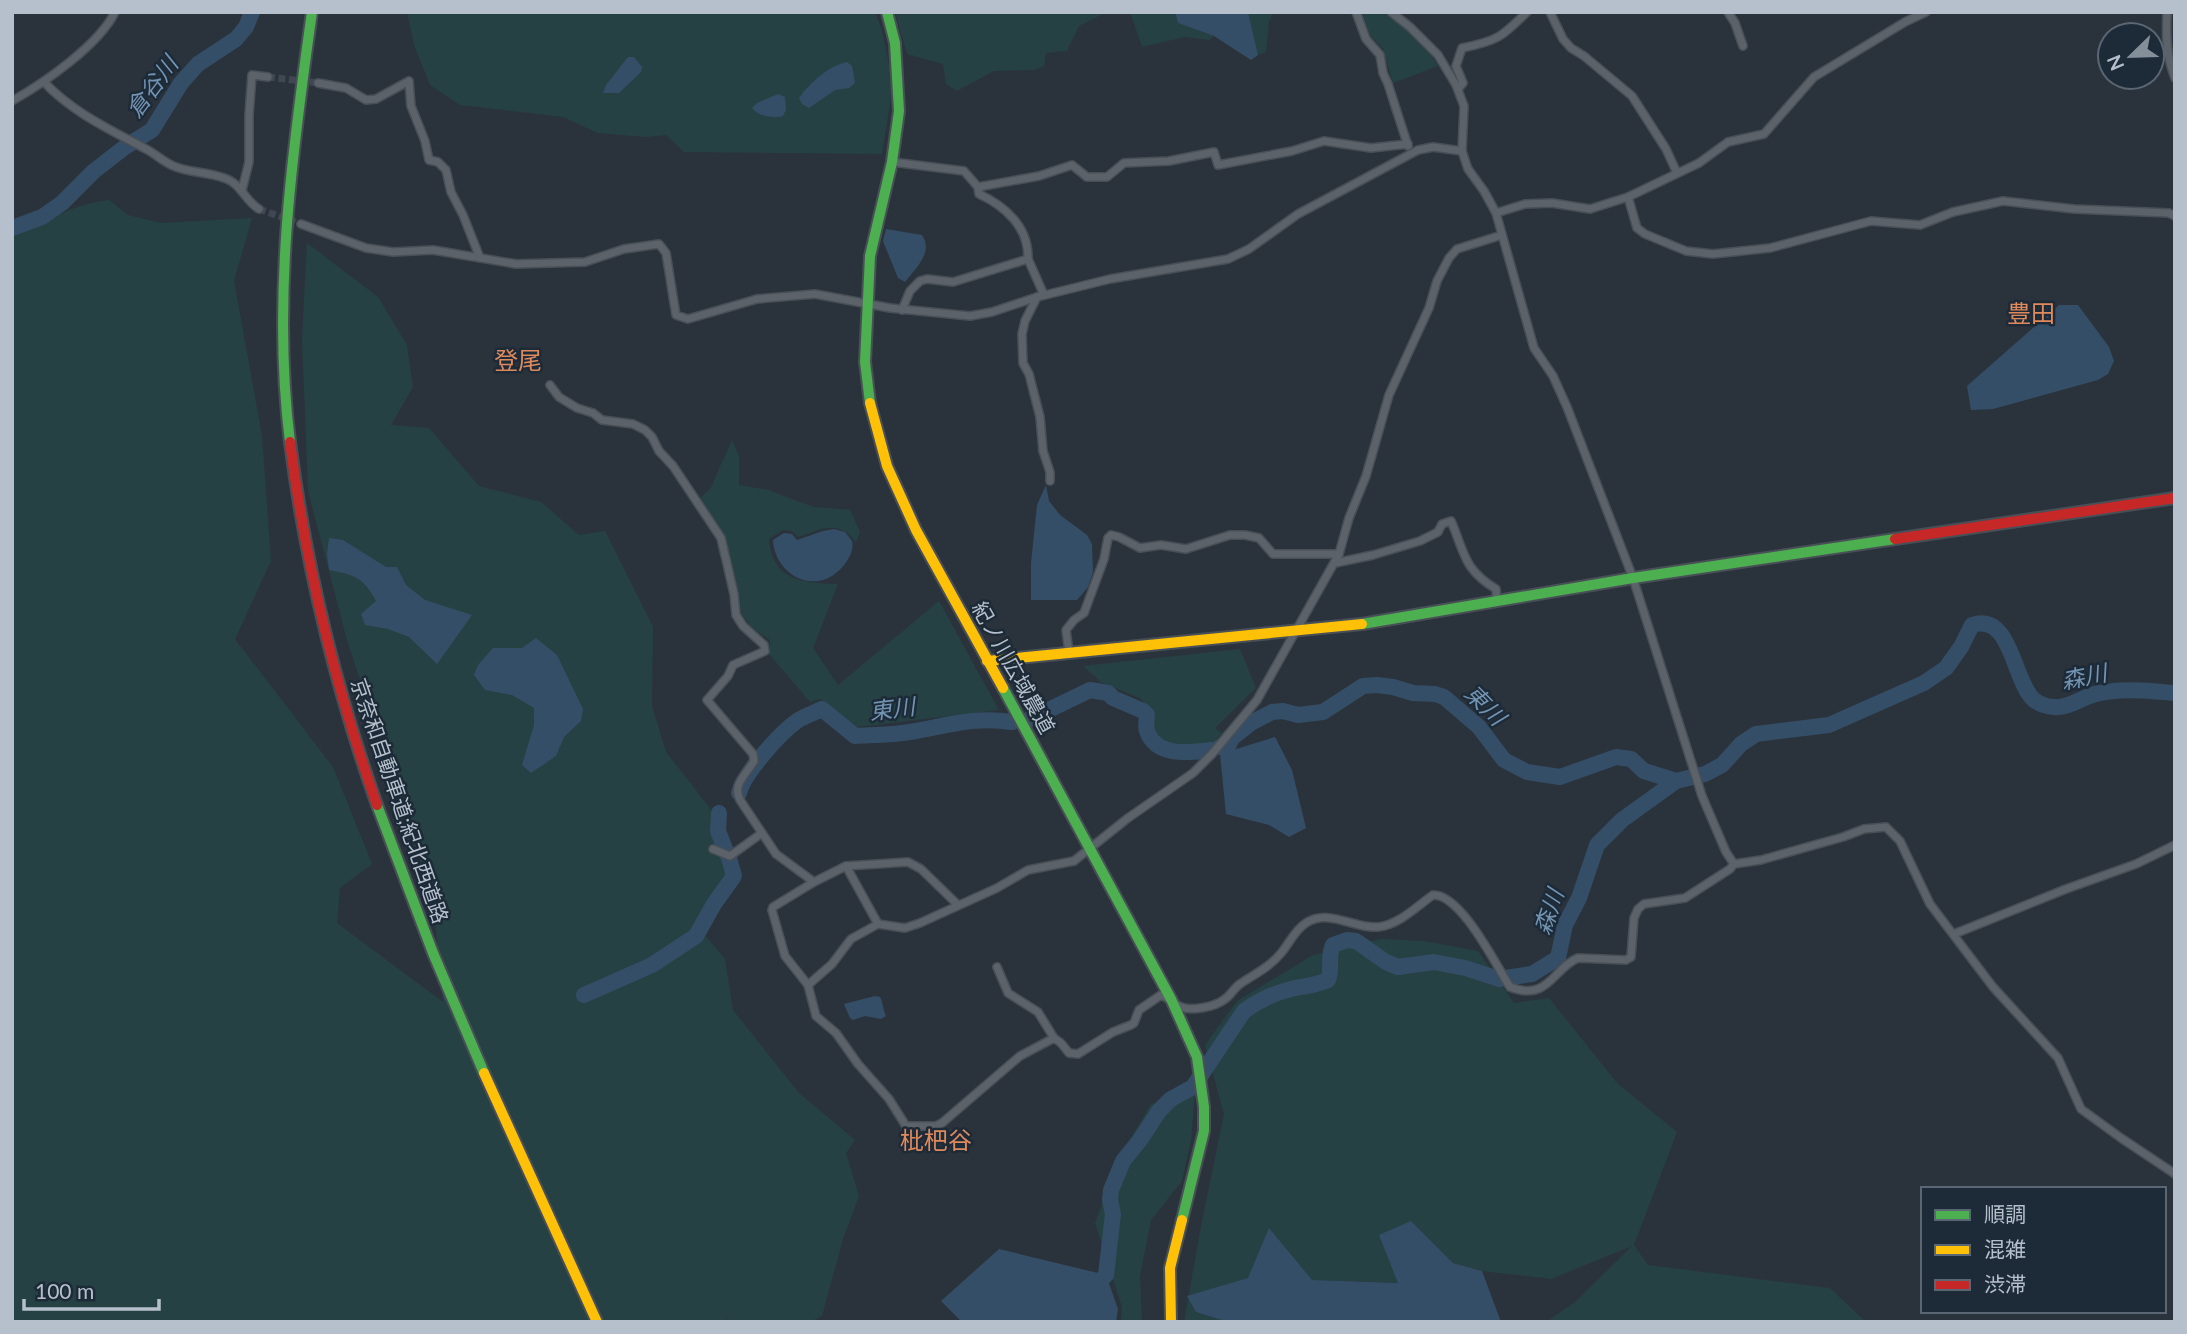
<svg xmlns="http://www.w3.org/2000/svg" width="2187" height="1334" viewBox="0 0 2187 1334" font-family="Lato,'Noto Sans JP',sans-serif">
	<rect width="100%" height="100%" fill="#2a333c"/>
	<g fill="#264143">
		<path d="M407 12H875L882 30 893 84 882 154 684 152 666 135 646 137 598 133 563 117 460 105 430 85 414 45Z"/>
		<path d="M895 12H1107L1079 26 1067 51 1046 53 1044 66 1034 70 994 71 957 91 946 84 943 64 907 54Z"/>
		<path d="M1130 12H1175L1178 23 1214 36 1209 40 1185 37 1142 47Z"/>
		<path d="M1248 12H1274L1269 21 1266 52 1258 55Z"/>
		<path d="M1360 12H1382L1410 32 1428 50 1438 66 1393 83 1383 49 1369 34Z"/>
		<path d="M109 200 128 215 161 223 252 218 234 281 262 436 271 561 235 639 333 767 372 864 340 888 337 923 443 1002 433 900 347 640 308 491 302 338 307 243 378 297 407 345 413 387 391 425 429 428 479 486 541 502 579 535 605 531 653 627 652 706 666 752 713 812 728 862 731 893 717 908 703 933 725 959 733 1010 798 1092 855 1140 846 1153 859 1196 843 1239 822 1316 810 1322H735L727 1319 724 1322H12V234L21 233C50 218 76 204 109 200Z"/>
		<path d="M732 440 739 456V485L768 490 814 507 850 510 860 532 856 542C838 519 822 529 798 537L792 531 783 530 769 539C772 581 803 583 838 584L813 648 838 685 939 601 999 710 857 727 820 699 810 702 769 654 770 640 752 628 741 613 739 592 725 538 700 498 710 489Z"/>
		<path d="M1240 649 1256 688 1215 728 1222 733 1214 743C1183 748 1151 756 1152 712L1140 698 1102 683 1083 666Z"/>
		<path d="M1381 939 1424 941 1478 951 1514 1003 1549 998 1618 1084 1677 1132 1634 1245 1648 1265 1830 1288 1866 1322H1546L1575 1302 1632 1246 1551 1279 1482 1271 1453 1263 1411 1221 1398 1283 1248 1278 1196 1312 1228 1322H1184L1201 1226 1224 1114 1205 1045 1237 1001 1313 955Z"/>
		<path d="M1195 1092 1191 1140 1182 1181 1151 1220 1140 1276 1142 1322H1121L1122 1307 1095 1223 1122 1153 1151 1104Z"/>
	</g>
	<g fill="#354e67">
		<path d="M1175 12H1248L1258 55 1251 60 1214 36 1178 23Z"/>
		<path d="M628 57H634L642 67 641 72 619 93H603L606 85Z"/>
		<path d="M847 62 852 66 855 83 849 88 835 90 809 108 802 104 799 98C811 82 828 66 847 62Z"/>
		<path d="M778 94 785 97 786 110 783 116C774 119 758 116 752 108L757 103Z"/>
		<path d="M886 229 922 235C934 252 915 269 905 282L898 278 883 241Z"/>
		<path d="M2059 305H2078L2109 347 2114 361 2108 374 2098 380 1993 409 1971 410 1967 386Z"/>
		<path d="M1046 485 1049 501 1060 515 1087 535 1092 544 1093 572 1088 587 1077 600H1031V563L1037 505Z"/>
		<path d="M834 529 845 532C846 533 851 540 852 541 856 555 838 575 826 579 798 589 774 565 773 540L784 533 792 534 797 540 823 531Z"/>
		<path d="M329 538 343 540 386 567H397L406 585 425 600 472 615 437 664 409 637 388 629 365 625 361 614 376 601C363 577 355 575 329 570L327 554Z"/>
		<path d="M536 638 557 655 583 709 581 721 564 737 556 756 531 773 522 765 534 725V708L512 695 485 690 474 675 478 665 493 648H522Z"/>
		<path d="M1275 737 1292 770 1306 828 1289 837 1269 825 1226 814 1220 754Z"/>
		<path d="M875 996 880 997C883 1002 883 1010 886 1016L881 1019 865 1016 853 1020 850 1018 844 1004Z"/>
		<path d="M1411 1221 1453 1263 1482 1271 1501 1322H1228L1196 1312 1187 1296 1248 1278 1269 1228 1312 1280 1398 1283 1379 1235Z"/>
		<path d="M999 1249 1106 1275 1118 1309 1116 1322H962L941 1301Z"/>
	</g>
	<g fill="none" stroke-linecap="round" stroke-linejoin="round">
		<g stroke="#354e67" stroke-width="16">
			<path d="M12 228 42 217 62 203 94 171 125 147 152 130 181 83 198 64 236 39 246 27 252 12"/>
			<path d="M1030 719 1090 690 1108 693 1113 698 1143 711 1147 715C1147 720 1145 725 1147 731 1156 757 1189 753 1211 750"/>
			<path d="M1220 747 1228 746 1232 738 1251 723 1272 712 1283 711 1298 715 1323 712 1363 686 1377 685 1393 687 1413 693 1435 694 1444 697 1479 727 1504 760 1527 772 1560 777 1616 757 1631 759 1644 771 1676 781"/>
			<path d="M739 793C744 773 780 733 797 721 804 716 814 713 822 709L855 736C873 735 892 735 910 732 946 726 974 716 1012 722"/>
			<path d="M719 813 718 831 727 854"/>
			<path d="M584 995 652 965 696 936 714 904 734 876 729 858"/>
			<path d="M1065 1322 1068 1314 1106 1275 1113 1214 1110 1200 1111 1190 1123 1161 1140 1140 1159 1111 1171 1099 1193 1087 1244 1011C1259 1000 1277 992 1295 988 1307 986 1317 985 1328 980 1333 968 1327 958 1333 945L1347 940 1356 941 1386 962 1398 967 1434 962 1465 968 1499 979 1532 974 1558 958 1565 925 1579 898 1597 845 1622 820 1676 781 1705 774 1722 765 1741 744 1756 734 1829 725 1924 683 1946 668 1961 647 1972 625C2012 612 2013 682 2034 700 2039 704 2048 707 2054 707 2070 709 2084 695 2100 693 2124 688 2150 691 2175 693"/>
		</g>
		<g stroke="#3f4852" stroke-width="7" stroke-dasharray="7 3.5" stroke-linecap="butt">
			<path d="M268 77 318 83"/>
			<path d="M259 209 301 224"/>
		</g>
		<g stroke="#494f56" stroke-width="10">
			<g id="street">
				<path d="M1356 12 1366 39 1380 55 1383 73 1388 84 1408 146"/>
				<path d="M1391 12 1410 27 1438 55 1456 85 1464 106 1462 151 1468 169 1484 191 1496 213 1534 348 1553 376 1567 407 1633 578 1702 796 1726 852 1734 864"/>
				<path d="M1550 12 1563 39 1571 48 1584 56 1632 96 1666 149 1677 173"/>
				<path d="M1728 12 1735 23 1743 46"/>
				<path d="M2167 12C2166 35 2166 56 2175 78"/>
				<path d="M44 82C72 112 109 129 144 148 155 153 164 163 176 167 192 173 208 172 224 178 241 183 245 201 259 209"/>
				<path d="M318 83 346 88 366 100 376 99 409 81 411 106 425 141 429 160 438 162 446 170 451 192 463 215 480 258"/>
				<path d="M1458 89 1463 83 1456 66 1462 48C1497 41 1502 37 1527 12"/>
				<path d="M12 101C44 83 99 45 115 12"/>
				<path d="M892 162 964 171 978 187 979 194C1005 206 1029 227 1028 259L953 282 927 279 920 281 910 291 902 310"/>
				<path d="M978 187 1039 176 1072 165 1087 177H1107L1124 163 1169 161 1214 152 1218 165 1292 151 1324 141 1371 148 1408 144"/>
				<path d="M242 190 249 162V115L252 75 268 77"/>
				<path d="M1628 197 1637 228 1645 234 1686 251 1713 254 1770 248 1871 221 1920 225 1953 212 2003 201 2074 209 2169 213 2175 216"/>
				<path d="M1496 213 1525 204 1552 203 1590 209 1628 197 1699 163 1728 142 1764 134 1814 77 1905 22 1926 12"/>
				<path d="M301 224 366 248 393 252 433 250 516 264 585 262 624 249 659 244 666 253 676 315 688 319 757 299 815 294 890 308 970 316 992 312 1037 297 1110 279 1228 259 1249 249 1298 214 1418 150 1433 147 1462 151"/>
				<path d="M1028 259 1044 295"/>
				<path d="M1037 297 1025 321 1022 334 1023 363 1029 374 1040 417 1043 451 1050 472V481"/>
				<path d="M550 385 559 397 577 408 593 413 602 420 633 424 645 430 652 437 659 451 673 466 721 538 734 594 736 615 743 626 764 645 765 651 733 665 728 676 707 700 753 754 754 761C746 775 732 784 740 800L776 854 814 882"/>
				<path d="M1335 563 1373 555 1420 541 1438 532 1442 524 1451 521C1465 553 1463 569 1496 589L1497 602"/>
				<path d="M1069 652 1066 630 1074 620 1084 613 1104 559 1108 538 1111 535 1119 537 1140 548 1161 545 1186 549 1230 535H1245L1259 538 1273 554H1339"/>
				<path d="M713 849 730 856 762 833"/>
				<path d="M846 866 878 924"/>
				<path d="M958 905 921 869 908 862 846 866 814 882 773 907 772 910 785 956 808 985 816 1016 836 1033 858 1064 889 1099 906 1126H936L942 1123 1020 1056 1054 1038 1061 1043 1069 1053 1078 1054 1113 1032 1131 1025 1134 1023 1139 1010 1161 995C1168 998 1172 1002 1179 1006 1190 1012 1215 1007 1225 999 1231 995 1234 988 1240 984 1255 974 1270 967 1282 952 1289 943 1296 929 1306 923 1329 908 1354 929 1378 927 1399 925 1417 906 1433 895 1461 894 1496 965 1510 987 1549 1002 1553 968 1578 958L1626 960 1631 957 1634 918 1638 909 1644 904 1685 898 1730 869 1734 864 1761 860 1843 837 1864 829 1886 827 1900 841 1930 904 1993 987 2058 1058 2081 1109 2121 1138 2175 1174"/>
				<path d="M1954 934 2066 889 2136 864 2175 845"/>
				<path d="M997 967 1008 993 1038 1012 1054 1038"/>
				<path d="M808 985 832 964 851 939 878 924 905 928 920 923 997 888 1028 870 1074 861 1128 818 1193 773 1212 754 1257 700 1339 554 1349 518 1366 476 1389 395 1429 308 1437 281 1449 258 1457 249 1502 235"/>
			</g>
		</g>
		<g stroke="#494f56" stroke-width="14">
			<g id="fast">
				<path d="M870 403 865 362 870 256 892 162 899 111 895 43 887 12"/>
				<path d="M290 442C272 300 292 153 312 12"/>
				<path d="M1362 624 1633 578 1895 539"/>
				<path d="M1003 688 1171 999 1197 1057 1204 1107V1131L1182 1220"/>
				<path d="M377 805 433 953 484 1073"/>
			</g>
		</g>
		<g stroke="#494f56" stroke-width="14">
			<g id="slow">
				<path d="M870 403 887 466 916 530 1003 688"/>
				<path d="M987 661 1362 624"/>
				<path d="M484 1073 597 1322"/>
				<path d="M1171 1322 1170 1268 1182 1220"/>
			</g>
		</g>
		<g stroke="#494f56" stroke-width="14">
			<g id="jam">
				<path d="M290 442C306 567 335 686 377 805"/>
				<path d="M1895 539 2175 498"/>
			</g>
		</g>
		<use href="#street" stroke="#5b6269" stroke-width="7"/>
		<use href="#fast" stroke="#4caf50" stroke-width="10"/>
		<use href="#slow" stroke="#ffc107" stroke-width="10"/>
		<use href="#jam" stroke="#c62828" stroke-width="10"/>
	</g>
	<g text-anchor="middle" stroke-width="5" stroke-linejoin="round" paint-order="stroke">
		<g font-size="21" fill="#b5c0cc" stroke="#1d2a38">
			<text transform="translate(1013 668) rotate(61)" y="7">紀ノ川広域農道</text>
			<text transform="translate(399 801) rotate(71)" y="7">京奈和自動車道;紀北西道路</text>
		</g>
		<g font-size="23" font-style="italic" fill="#7294b2" stroke="#1d2a38">
			<text transform="translate(152 87) rotate(-53)" y="8">倉谷川</text>
			<text transform="translate(2084 677) rotate(-11)" y="8">森川</text>
			<text transform="translate(1485 705) rotate(45)" y="8">東川</text>
			<text transform="translate(892 709) rotate(-7)" y="8">東川</text>
			<text transform="translate(1549 912) rotate(-71)" y="8">森川</text>
		</g>
		<g font-size="24" fill="#df8a5d" stroke="#1d2a38">
			<text x="2031" y="322">豊田</text>
			<text x="518" y="369">登尾</text>
			<text x="936" y="1149">枇杷谷</text>
		</g>
	</g>
	<rect width="2187" height="1334" fill="none" stroke="#b5c0cc" stroke-width="28"/>
	<rect x="1921" y="1187" width="245" height="126" fill="#1d2a38" stroke="#5a6673" stroke-width="2"/>
	<rect x="1935" y="1210" width="35" height="10" fill="#4caf50" stroke="#5a6673" stroke-width="2"/>
	<text x="1984" y="1222" font-size="21" fill="#b5c0cc">順調</text>
	<rect x="1935" y="1245" width="35" height="10" fill="#ffc107" stroke="#5a6673" stroke-width="2"/>
	<text x="1984" y="1257" font-size="21" fill="#b5c0cc">混雑</text>
	<rect x="1935" y="1280" width="35" height="10" fill="#c62828" stroke="#5a6673" stroke-width="2"/>
	<text x="1984" y="1292" font-size="21" fill="#b5c0cc">渋滞</text>
	<g transform="translate(2131 56) rotate(247)"><circle r="33" fill="#1d2a38" stroke="#5a6673" stroke-width="2"/>
	<path d="M0-5L12 26L0 18L-12 26Z" fill="#848f9a"/>
	<text y="-10" font-size="19" font-weight="bold" text-anchor="middle" fill="#b5c0cc">N</text>
	</g>
	<path d="M24 1299v10h135v-10" fill="none" stroke="#b5c0cc" stroke-width="3.5"/>
	<text x="35" y="1299" font-size="21" fill="#b5c0cc" stroke="#1d2a38" stroke-width="5" paint-order="stroke">100 m</text>
</svg>
